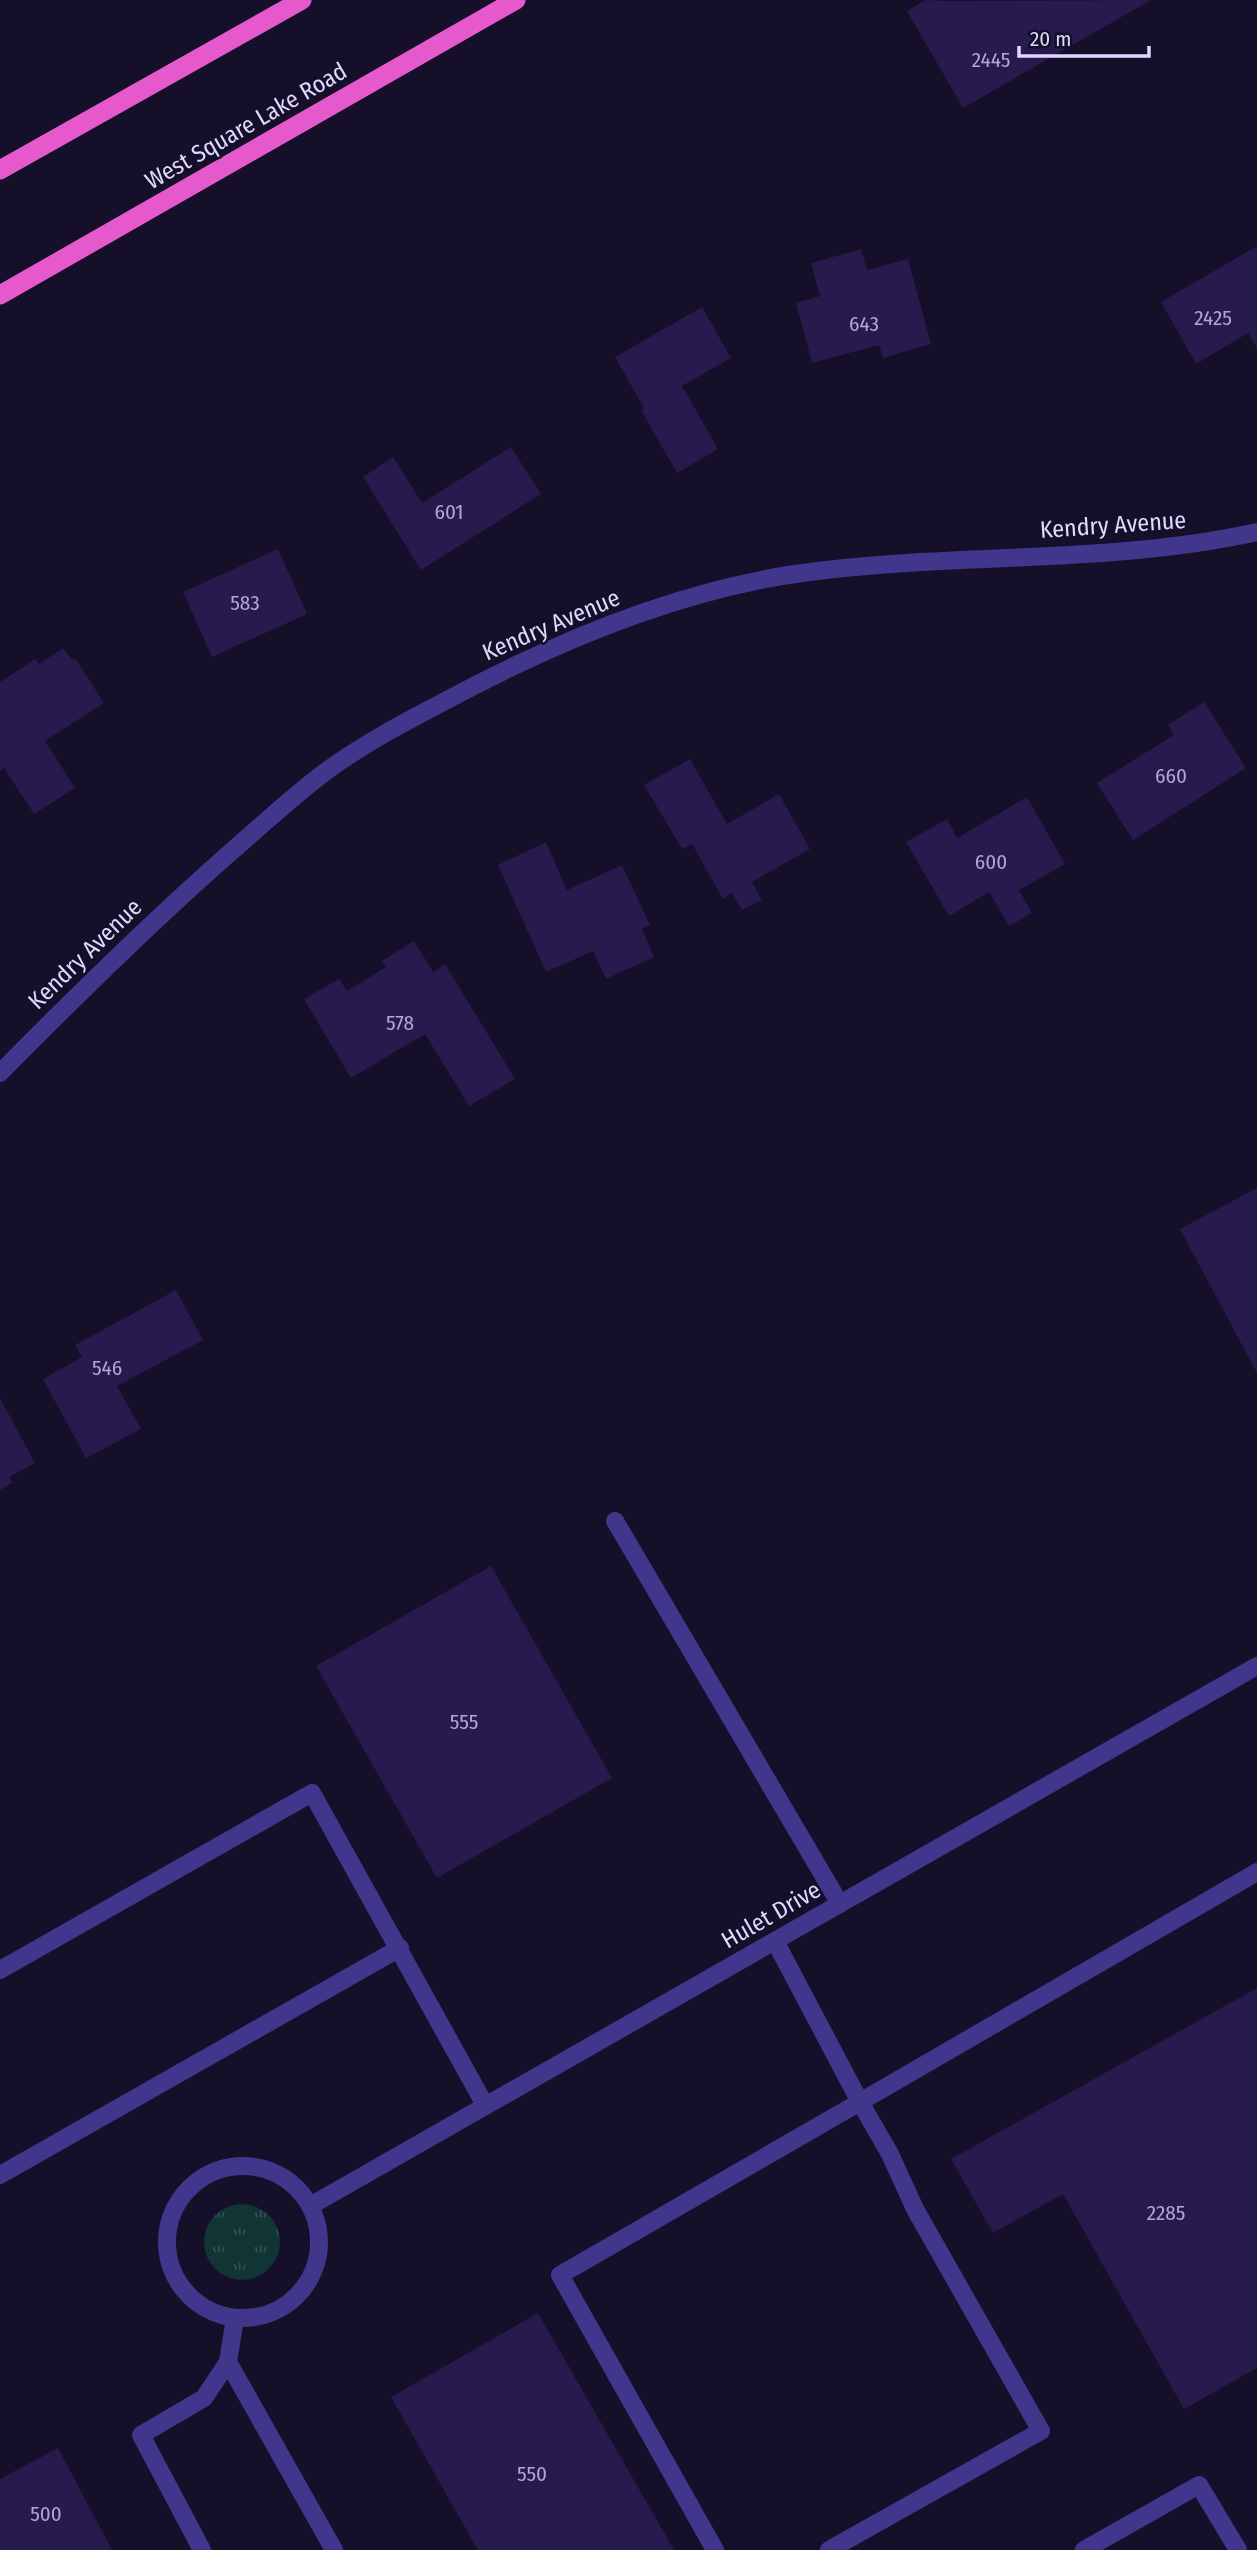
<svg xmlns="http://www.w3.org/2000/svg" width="1257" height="2550" viewBox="0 0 1257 2550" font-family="'Fira Sans Condensed',sans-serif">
	<defs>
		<pattern id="grass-tufts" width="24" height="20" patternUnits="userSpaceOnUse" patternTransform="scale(1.75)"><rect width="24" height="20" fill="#113435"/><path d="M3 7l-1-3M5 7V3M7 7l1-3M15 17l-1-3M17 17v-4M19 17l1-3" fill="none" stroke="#335153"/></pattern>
	</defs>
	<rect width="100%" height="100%" fill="#150f2a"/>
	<circle fill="url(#grass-tufts)" cx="242" cy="2242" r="38"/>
	<g fill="#271a4c">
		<path d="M926 0 949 1 1151 0 963 108 907 11Z"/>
		<path d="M1257 246V348L1248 333 1196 364 1161 302Z"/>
		<path d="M861 249 867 270 908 259 931 344 883 358 879 345 812 363 796 303 820 296 811 263Z"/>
		<path d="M702 307 731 358 682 386 718 449 677 473 641 410 644 408 615 357Z"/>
		<path d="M511 447 541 494 421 570 363 477 393 457 422 503Z"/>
		<path d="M278 549 307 614 212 657 183 592Z"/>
		<path d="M63 648 72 660 75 658 104 703 45 741 75 788 34 814 4 768 0 771V682L35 659 39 664Z"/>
		<path d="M1204 702 1246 768 1133 840 1097 783 1174 735 1168 725Z"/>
		<path d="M690 759 727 824 779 794 810 849 752 882 762 900 742 910 732 893 723 899 692 844 682 849 644 785Z"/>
		<path d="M1027 797 1065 864 1019 890 1032 913 1009 926 989 892 949 916 906 842 947 819 957 838Z"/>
		<path d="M546 842 567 890 622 865 650 925 642 929 654 957 606 979 593 951 546 972 498 865Z"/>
		<path d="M414 941 433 972 445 964 515 1079 469 1106 425 1034 351 1078 304 999 339 979 347 991 386 967 382 961Z"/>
		<path d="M1257 1188V1373L1180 1229Z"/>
		<path d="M176 1290 203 1340 117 1386 141 1429 86 1458 43 1379 82 1357 75 1345Z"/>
		<path d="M0 1398 35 1463 9 1477 12 1483 0 1490Z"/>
		<path d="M491 1566 612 1778 437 1878 316 1666Z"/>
		<path d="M1257 1988V2368L1184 2409 1063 2194 993 2233 951 2159Z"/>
		<path d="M538 2313 674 2550H478L391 2397Z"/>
		<path d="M58 2448 112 2550H0V2479Z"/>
	</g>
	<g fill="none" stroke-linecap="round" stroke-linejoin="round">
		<g stroke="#40378c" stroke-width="18">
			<path d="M615 1521 840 1904"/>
			<path d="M775 1941 860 2102 1257 1872"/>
			<path d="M0 1970 312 1793 485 2105"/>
			<path d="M0 2175 400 1948"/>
			<path d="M228 2362 334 2550"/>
			<path d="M202 2550 141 2435 204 2398 228 2362 235 2318"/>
			<path d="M715 2550 560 2275 860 2102 890 2154 915 2209 1041 2431 829 2550"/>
			<path d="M1084 2550 1199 2485 1238 2550"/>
		</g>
		<g stroke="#40378c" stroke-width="18">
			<path d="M0 1073C75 997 151 922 232 851 262 825 292 797 325 772 363 744 405 722 447 700 557 641 678 590 802 573 953 552 1108 565 1257 532"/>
			<circle cx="243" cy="2242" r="76"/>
			<path d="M310 2206 1257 1666"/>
		</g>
		<g stroke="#e659cc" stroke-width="19">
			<path d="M0 170 302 0"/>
			<path d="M0 295 516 0"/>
		</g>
	</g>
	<g text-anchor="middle" stroke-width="5" stroke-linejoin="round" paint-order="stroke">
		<g font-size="21" fill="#b1a8d2">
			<text x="991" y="67">2445</text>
			<text x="1213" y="325">2425</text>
			<text x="864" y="331">643</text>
			<text x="449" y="519">601</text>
			<text x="245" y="610">583</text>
			<text x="1171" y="783">660</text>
			<text x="991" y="869">600</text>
			<text x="400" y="1030">578</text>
			<text x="107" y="1375">546</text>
			<text x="464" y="1729">555</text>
			<text x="1166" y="2220">2285</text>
			<text x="532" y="2481">550</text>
			<text x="46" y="2521">500</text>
		</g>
		<g font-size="24" fill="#dfd8ff" stroke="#150f2a">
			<text transform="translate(246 126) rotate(-30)" y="8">West Square Lake Road</text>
			<text transform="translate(1113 525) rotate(-4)" y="8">Kendry Avenue</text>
			<text transform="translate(551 625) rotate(-23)" y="8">Kendry Avenue</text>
			<text transform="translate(85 954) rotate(-44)" y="8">Kendry Avenue</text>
			<text transform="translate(771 1915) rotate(-30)" y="8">Hulet Drive</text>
		</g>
	</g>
	<path d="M1019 46v10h130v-10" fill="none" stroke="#dfd8ff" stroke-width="3.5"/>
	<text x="1030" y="46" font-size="21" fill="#dfd8ff" stroke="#150f2a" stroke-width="5" paint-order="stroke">20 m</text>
</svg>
